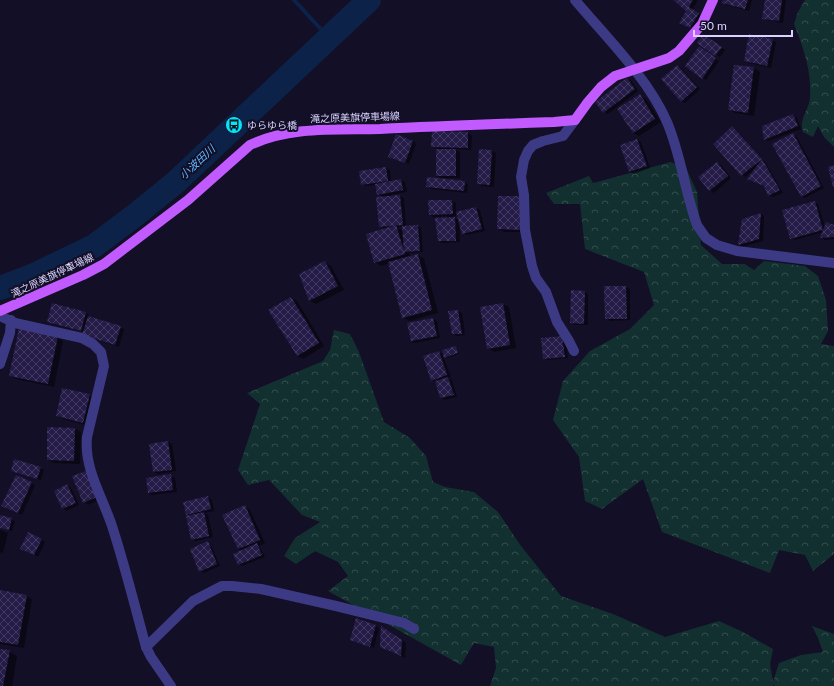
<svg xmlns="http://www.w3.org/2000/svg" width="834" height="686" viewBox="0 0 834 686" font-family="Lato,'Noto Sans JP',sans-serif">
	<defs>
		<pattern id="forest-crowns" width="20" height="18" patternUnits="userSpaceOnUse"><rect width="20" height="18" fill="#12302f"/><path d="M2 6a3 3 0 1 1 6 0M12 15a3 3 0 1 1 6 0" fill="none" stroke="#344d4e"/></pattern>
		<pattern id="building-cross-hatch" width="8" height="8" patternUnits="userSpaceOnUse"><rect width="8" height="8" fill="#241b47"/><path d="M0 0l8 8M0 8l8-8" fill="none" stroke="#433b63"/></pattern>
	</defs>
	<rect width="100%" height="100%" fill="#130f26"/>
	<g fill="url(#forest-crowns)">
		<path d="M805 0H834V147L824 137 818 126 813 137 803 132C803 130 801 126 802 123 803 114 810 106 810 97 812 72 803 47 794 24L798 12Z"/>
		<path d="M671 162 687 170 697 192 701 245 722 264H745L754 270 764 261 805 266 818 276 826 300 828 331 821 344 834 346V554L813 571 805 555 779 550 770 573 662 532 643 479 602 509 585 501 579 457 553 420 563 381 590 351 630 329 654 305 644 272 585 249 580 204H554L546 193 589 176 593 183Z"/>
		<path d="M334 330 350 334 359 352 384 422 410 438 426 456 433 482 445 487 474 492 498 512 521 546 561 596 613 614 665 637 719 621 743 632 773 649 770 664 773 682 779 663 801 655 823 652 818 638 812 626 834 634V686H774L773 684V686H490L496 668 494 647 474 643 461 665 328 591 348 576 338 562 315 551 296 564 284 556 295 538 320 522 302 515 269 480 248 485 238 470 260 404 247 393 323 361 330 350Z"/>
	</g>
	<g fill="#0007" fill-rule="evenodd">
		<path d="M675 0H698L692 10 702 16 694 30 681 22 688 11Z"/>
		<path d="M724 0H752L749 11 727 5 723 2Z"/>
		<path d="M766 0H786L783 23 767 20 763 18Z"/>
		<path d="M707 38 725 50 720 57 698 43Z"/>
		<path d="M772 40 776 42 771 68 749 63 745 61Z"/>
		<path d="M703 50 719 61 706 80 703 78Z"/>
		<path d="M677 66 681 68 700 89 685 103 681 101Z"/>
		<path d="M735 66 754 68 760 72 754 116 735 113 729 109Z"/>
		<path d="M627 79 631 81 638 91 608 114 604 112Z"/>
		<path d="M640 96 646 99 661 122 639 136 633 133Z"/>
		<path d="M793 115 797 118 801 129 768 141 765 139Z"/>
		<path d="M732 127 736 130 765 162 783 193 773 197 769 195 765 186 754 170 745 177 742 175Z"/>
		<path d="M433 132 468 133 472 136 471 150 455 149 460 152V178H441L437 176V149L432 146Z"/>
		<path d="M793 135 797 137 824 188 805 198 801 196Z"/>
		<path d="M637 140 641 142 650 168 634 174 630 172 621 145Z"/>
		<path d="M413 141 416 144 409 164 392 158Z"/>
		<path d="M492 151 496 153 494 187 482 186 478 184Z"/>
		<path d="M717 163 721 165 731 178 714 193 710 190 700 177Z"/>
		<path d="M386 168 390 170 391 182 401 180 405 182 407 192 391 195V196H400L404 198 406 227 417 226 421 228 423 252 409 253 410 257 418 255 424 259 438 313 409 321 403 317 390 263 381 266 375 262 386 229 379 226 383 197 378 194 376 185 366 186 362 184ZM397 227H403V231Z"/>
		<path d="M464 182 468 184 467 193 431 189 427 187Z"/>
		<path d="M499 197 528 232H504L498 229Z"/>
		<path d="M429 201H452L456 203V216H452L460 221 476 208 480 210 485 231 467 235 463 233 459 221 460 242 442 243 439 240 447 216 433 217 430 215Z"/>
		<path d="M815 202 818 204 825 227 834 226V239L825 240 822 238 823 232 795 240 791 238Z"/>
		<path d="M761 214 764 216 763 241 742 247 739 245Z"/>
		<path d="M325 262 331 266 344 290 316 304 310 301Z"/>
		<path d="M626 287 630 289V320L610 321 606 318Z"/>
		<path d="M585 292 588 294V325H575L571 322Z"/>
		<path d="M291 298 297 301 324 346 303 359 297 356Z"/>
		<path d="M503 304 509 307 516 348 494 352 488 348Z"/>
		<path d="M53 305 86 313 89 315V317L124 329 119 347 87 337 84 332 52 324 49 321Z"/>
		<path d="M458 311 462 313 465 335 457 336 453 334 449 312Z"/>
		<path d="M433 319 437 321 440 338 415 343 411 341Z"/>
		<path d="M57 337 63 341 54 387 16 379 10 376Z"/>
		<path d="M542 339H566L568 358 548 360 544 358Z"/>
		<path d="M456 347 457 348 459 354 447 358 443 356 451 377 448 378 452 380 457 397 445 400 441 398 436 382 432 380 439 352 445 355Z"/>
		<path d="M89 395 95 399 89 426 63 419 57 416Z"/>
		<path d="M75 429 81 432 80 464 54 463 48 460Z"/>
		<path d="M168 442 172 444 176 471 158 474 154 472Z"/>
		<path d="M41 468 44 470 41 480 12 471Z"/>
		<path d="M86 472 100 499 88 505 84 502Z"/>
		<path d="M171 476 175 478 177 492 152 495 149 493Z"/>
		<path d="M31 483 35 485 22 515 6 508Z"/>
		<path d="M67 486 71 488 79 505 66 511 63 508Z"/>
		<path d="M208 497 212 500 214 511 204 513 208 515 213 537 196 541 192 539 191 516 187 514Z"/>
		<path d="M244 506 250 510 265 543 259 546 265 557 242 566 239 564 242 551 238 549Z"/>
		<path d="M0 516 15 521 12 531 0 528Z"/>
		<path d="M0 530 8 533 3 553 0 552Z"/>
		<path d="M41 539 45 542 38 557 25 550Z"/>
		<path d="M207 543 211 545 220 566 204 573 200 571Z"/>
		<path d="M0 591 26 596 32 599 24 648 0 644Z"/>
		<path d="M375 626 379 628 374 648 351 640Z"/>
		<path d="M382 628 406 643 405 658 381 647Z"/>
		<path d="M0 650 9 651 17 656 12 686H0Z"/>
	</g>
	<g fill="none" stroke-linecap="round" stroke-linejoin="round">
		<path stroke="#0c2248" stroke-width="4" d="M294 0 329 38"/>
		<path stroke="#0c2248" stroke-width="24" d="M0 288 34 275 94 246 134 216 176 182 369 0"/>
	</g>
	<g fill="url(#building-cross-hatch)">
		<path d="M673 0H693L689 7 699 13 690 28 679 23 686 11Z"/>
		<path d="M723 0H748L745 9 722 3Z"/>
		<path d="M765 0H782L779 21 762 19Z"/>
		<path d="M703 34 722 47 715 56 697 43Z"/>
		<path d="M749 34 773 39 767 66 744 61Z"/>
		<path d="M699 46 716 58 702 79 685 66Z"/>
		<path d="M677 65 697 87 681 102 661 79Z"/>
		<path d="M734 65 754 67 748 113 728 110Z"/>
		<path d="M627 78 635 89 603 113 595 102Z"/>
		<path d="M640 94 655 119 633 133 617 109Z"/>
		<path d="M793 114 798 126 764 140 762 126Z"/>
		<path d="M732 126 762 159 741 176 713 144Z"/>
		<path d="M432 131 468 132V148L431 147Z"/>
		<path d="M793 133 821 186 801 197 772 144Z"/>
		<path d="M396 134 413 141 405 163 388 157Z"/>
		<path d="M637 139 647 166 629 172 620 145Z"/>
		<rect x="436" y="149" width="20" height="27"/>
		<path d="M479 149 492 150 490 185 477 184Z"/>
		<path d="M762 159 780 190 768 196 764 186 747 179Z"/>
		<path d="M717 162 728 176 709 191 698 177Z"/>
		<path d="M834 165V187H833L828 167Z"/>
		<path d="M386 167 388 181 361 185 359 171Z"/>
		<path d="M427 177 465 181 464 191 426 187Z"/>
		<path d="M401 179 403 190 377 195 375 184Z"/>
		<path d="M400 195 403 225 379 227 376 197Z"/>
		<path d="M498 196H523L522 230 497 229Z"/>
		<path d="M428 200H452L453 214 429 215Z"/>
		<path d="M815 201 823 230 790 239 782 210Z"/>
		<path d="M476 207 482 229 462 234 456 212Z"/>
		<path d="M761 213 759 239 738 245 742 219Z"/>
		<path d="M455 217 456 241H438L435 218Z"/>
		<path d="M826 222 834 225V237L820 238Z"/>
		<path d="M396 225 405 254 374 263 366 234Z"/>
		<path d="M418 225 420 251 404 252 402 226Z"/>
		<path d="M418 254 432 310 402 318 388 262Z"/>
		<path d="M325 261 338 286 309 301 299 274Z"/>
		<path d="M604 286H626L627 319H605Z"/>
		<path d="M571 290 585 291 584 324 570 323Z"/>
		<path d="M291 297 319 343 297 356 268 310Z"/>
		<path d="M52 303 86 312 81 331 47 322Z"/>
		<path d="M503 303 510 345 487 349 480 307Z"/>
		<path d="M458 310 462 334H452L448 311Z"/>
		<path d="M88 316 121 326 115 345 82 335Z"/>
		<path d="M433 318 437 336 411 341 407 323Z"/>
		<path d="M19 328 58 336 48 384 9 376Z"/>
		<path d="M562 336 565 357 543 359 541 338Z"/>
		<path d="M456 346 458 353 444 358 442 350Z"/>
		<path d="M439 351 447 375 431 381 423 356Z"/>
		<path d="M448 377 454 395 440 398 435 381Z"/>
		<path d="M62 388 90 394 83 423 56 416Z"/>
		<path d="M47 427 75 428 74 461 47 460Z"/>
		<path d="M168 441 172 470 153 472 149 444Z"/>
		<path d="M14 459 41 467 37 479 11 471Z"/>
		<path d="M86 471 97 497 83 503 72 476Z"/>
		<path d="M171 474 173 490 148 493 146 478Z"/>
		<path d="M16 475 32 482 18 513 1 506Z"/>
		<path d="M67 484 76 503 62 509 54 491Z"/>
		<path d="M208 496 211 509 186 515 183 502Z"/>
		<path d="M245 505 260 540 238 549 222 515Z"/>
		<path d="M204 512 209 536 191 540 186 516Z"/>
		<path d="M0 515 12 518 9 530 0 528Z"/>
		<path d="M28 532 42 539 34 555 20 549Z"/>
		<path d="M208 541 217 564 199 572 190 549Z"/>
		<path d="M257 543 262 555 238 565 233 554Z"/>
		<path d="M0 590 27 595 18 645 0 642Z"/>
		<path d="M356 618 376 625 370 647 350 640Z"/>
		<path d="M381 626 402 640 401 656 380 647Z"/>
		<path d="M0 649 10 650 3 686H0Z"/>
	</g>
	<g fill="none" stroke-linecap="round" stroke-linejoin="round">
		<g stroke="#3d3a85" stroke-width="10">
			<path d="M575 0C606 37 648 78 667 122 681 155 685 192 697 225L706 238 717 245 737 251 834 263"/>
			<path d="M0 316 15 323 82 338 93 344 101 352 104 366 87 437C84 469 102 496 112 526 125 566 135 607 146 647L151 657 171 686"/>
			<path d="M574 351 569 341 557 322 546 292 536 278 532 266 525 230 524 195 521 177 524 160 528 151 533 145 543 141 563 136 575 120"/>
			<path d="M0 364 10 333 11 320"/>
			<path d="M146 647 193 601 222 586H232L261 589 336 606 404 623 414 629"/>
		</g>
		<path stroke="#c25bff" stroke-width="10" d="M0 311 83 275 104 264 188 200 250 145C290 126 337 130 380 129 438 126 496 124 554 122L575 120 588 102 601 87 615 76 669 58 679 51 702 24 713 0"/>
	</g>
	<defs>
		<g id="bus-disc" transform="scale(0.9)"><circle r="9.5" fill="#00e5ff" stroke="#130f26"/><path d="M-5-6H5V4H4V6H2V4H-2V6H-4V4H-5ZM-3.5-4V0h7V-4ZM-3.5 1.2v1.5H-2V1.2ZM2 1.2v1.5H3.5V1.2Z" fill="#111"/></g>
	</defs>
	<g fill-rule="evenodd">
		<use href="#bus-disc" x="234" y="125"/>
	</g>
	<g text-anchor="middle" stroke-width="4" stroke-linejoin="round" paint-order="stroke">
		<g font-size="10" fill="#d9d4ff" stroke="#130f26">
			<text transform="translate(355 117) rotate(-2)" y="4">滝之原美旗停車場線</text>
			<text transform="translate(52 275) rotate(-25)" y="4">滝之原美旗停車場線</text>
		</g>
		<g font-size="10" fill="#d9d4ff" stroke="#130f26" text-anchor="start">
			<text x="247" y="129">ゆらゆら橋</text>
		</g>
		<g font-size="11" font-style="italic" fill="#62b6ff" stroke="#130f26">
			<text transform="translate(197 162) rotate(-43)" y="4">小波田川</text>
		</g>
	</g>
	<path d="M694 30v6h98v-6" fill="none" stroke="#d9d4ff" stroke-width="2"/>
	<text x="700" y="30" font-size="12" fill="#d9d4ff" stroke="#130f26" stroke-width="3" paint-order="stroke">50 m</text>
</svg>
